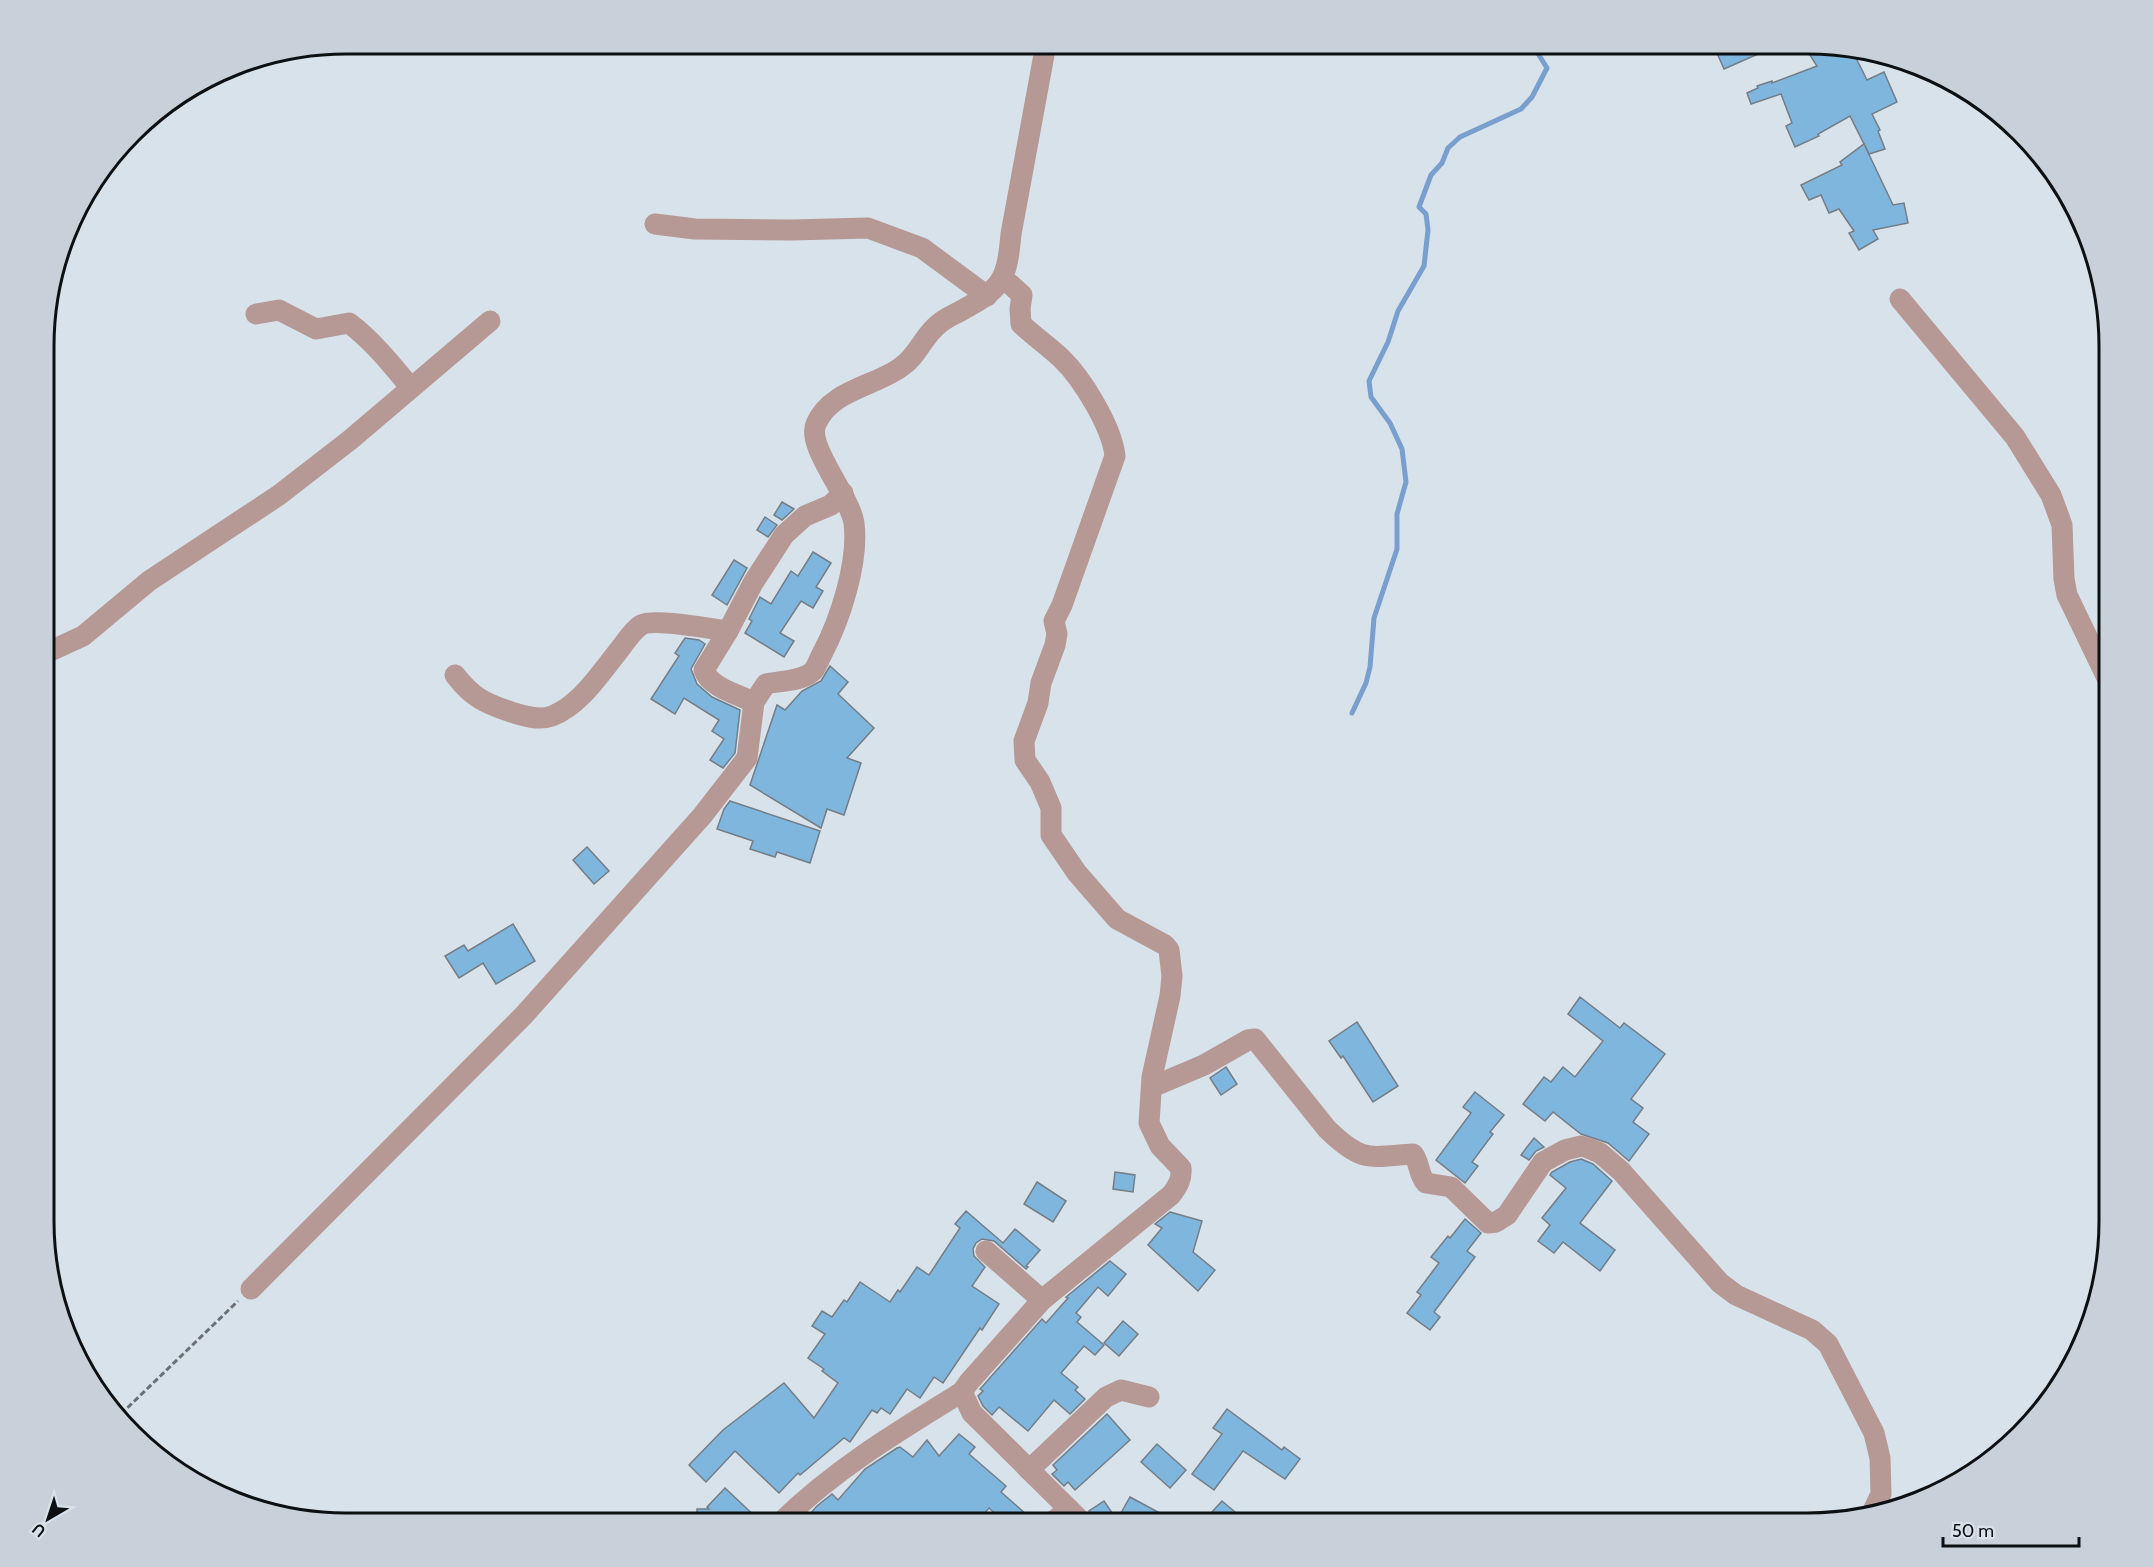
<svg xmlns="http://www.w3.org/2000/svg" width="2153" height="1567" viewBox="0 0 2153 1567" font-family="Cabin,sans-serif">
	<rect width="100%" height="100%" fill="#d8e2ea"/>
	<g fill="none" stroke-linecap="round" stroke-linejoin="round">
		<path stroke="#789fcd" stroke-width="5" d="M1352 713 1366 683 1370 667 1374 618 1397 549V514L1406 482 1402 449 1390 423 1371 397 1369 381 1388 342 1398 311 1424 266 1428 230 1426 214 1419 207 1431 175 1442 163 1448 148 1460 137 1521 109 1532 97 1547 68 1532 44"/>
	</g>
	<g fill="#7fb6de" stroke="#747d85" stroke-width="1.5">
		<path d="M1713 44H1781L1724 69Z"/>
		<path d="M1803 44H1827L1834 46 1837 52 1845 48 1852 50 1867 80 1884 72 1897 102 1872 114 1880 130 1878 131 1885 149 1869 154 1850 116 1818 134 1819 136 1795 147 1786 126 1792 123 1781 94 1751 104 1747 93 1758 88 1757 86 1772 81V83L1817 66Z"/>
		<path d="M1864 144 1893 205 1904 203 1908 223 1873 230 1878 239 1859 250 1849 233 1854 231 1839 209 1829 213 1821 195 1809 200 1801 185 1842 165 1840 162Z"/>
		<path d="M782 502 794 509 782 520 774 515Z"/>
		<path d="M765 517 777 525 768 537 757 530Z"/>
		<path d="M813 552 831 563 816 587 823 591 813 608 801 601 780 633 794 641 784 657 745 633 752 621 749 619 760 597 771 604 791 571 798 576Z"/>
		<path d="M734 560 747 568 727 605 712 595Z"/>
		<path d="M685 638 699 640 705 644 691 669 697 684 712 697 740 710 735 753 723 768 710 760 724 739 712 731 719 720 684 698 675 714 651 699 679 656 675 653Z"/>
		<path d="M830 666 848 682 838 694 874 728 847 758 861 763 844 815 827 809 821 828 750 785 777 705 785 710 802 691 821 681Z"/>
		<path d="M730 801 820 831 810 863 777 852 775 857 750 849 753 841 717 829 724 809Z"/>
		<path d="M587 847 609 871 594 884 573 860Z"/>
		<path d="M513 924 535 961 496 984 483 963 459 978 445 956 464 945 468 951Z"/>
		<path d="M1580 997 1620 1028 1624 1023 1665 1054 1631 1099 1643 1108 1633 1122 1649 1134 1629 1161 1608 1143 1581 1134 1553 1112 1545 1121 1523 1104 1544 1077 1551 1082 1563 1067 1575 1077 1603 1041 1568 1014Z"/>
		<path d="M1357 1022 1398 1086 1373 1102 1343 1056 1341 1058 1329 1041Z"/>
		<path d="M1226 1067 1237 1084 1221 1095 1210 1078Z"/>
		<path d="M1475 1092 1504 1115 1490 1132 1493 1134 1472 1162 1478 1166 1465 1183 1436 1160 1471 1113 1463 1107Z"/>
		<path d="M1534 1138 1544 1147 1536 1151 1529 1160 1521 1155Z"/>
		<path d="M1581 1159 1593 1164 1612 1181 1580 1223 1615 1250 1600 1271 1563 1242 1554 1253 1538 1241 1550 1225 1542 1218 1566 1188 1550 1175 1552 1172 1570 1162Z"/>
		<path d="M1115 1172 1135 1175 1133 1192 1113 1189Z"/>
		<path d="M1037 1182 1066 1201 1053 1222 1024 1204Z"/>
		<path d="M966 1211 1003 1243 1015 1229 1040 1250 1026 1266 1028 1267 1026 1269 994 1241 982 1239 976 1243 973 1249 974 1256 985 1267 972 1286 999 1304 982 1330 980 1328 943 1383 934 1377 920 1398 907 1389 890 1414 881 1408 877 1413 872 1410 850 1442 844 1438 800 1475 798 1473 779 1493 735 1451 706 1482 689 1465 723 1430 784 1383 814 1418 838 1383 822 1371 824 1369 808 1358 825 1334 812 1326 822 1311 832 1317 844 1300 847 1302 860 1282 890 1302 898 1290 900 1292 917 1267 929 1275 960 1228 955 1224Z"/>
		<path d="M1170 1212 1202 1221 1193 1252 1215 1270 1198 1291 1148 1245 1162 1228 1155 1224Z"/>
		<path d="M1465 1219 1481 1233 1467 1251 1475 1257 1434 1312 1440 1317 1430 1330 1407 1313 1421 1295 1417 1292 1439 1263 1431 1257 1448 1236 1450 1238Z"/>
		<path d="M1110 1261 1126 1274 1108 1296 1098 1287 1076 1313 1081 1317 1077 1322 1104 1345 1095 1355 1084 1346 1061 1373 1078 1387 1075 1390 1085 1399 1070 1414 1054 1400 1028 1431 999 1407 992 1415 983 1406 978 1396 983 1391 980 1389 1042 1319 1046 1323 1068 1298 1066 1297Z"/>
		<path d="M1123 1321 1138 1334 1119 1356 1104 1343Z"/>
		<path d="M1227 1409 1282 1450 1284 1447 1300 1459 1285 1479 1243 1451 1214 1490 1192 1474 1222 1434 1213 1428Z"/>
		<path d="M1107 1414 1130 1440 1075 1490 1068 1482 1064 1486 1052 1474 1057 1470 1053 1465Z"/>
		<path d="M959 1434 975 1447 969 1454 1006 1486 1001 1492 1027 1515 1020 1523H1006L989 1508 976 1523H802L817 1506 832 1494 838 1500 865 1469 897 1448 900 1447 913 1457 927 1440 939 1456Z"/>
		<path d="M1157 1444 1186 1470 1170 1488 1141 1462Z"/>
		<path d="M725 1488 762 1523H697V1509H709L707 1507Z"/>
		<path d="M1130 1497 1178 1523H1095V1519L1089 1511 1104 1501 1117 1520Z"/>
		<path d="M1222 1501 1248 1523H1202Z"/>
	</g>
	<g fill="none" stroke-linecap="round" stroke-linejoin="round">
		<path stroke="#6a7076" stroke-width="3" stroke-dasharray="6 3" stroke-linecap="butt" d="M121 1414 238 1301"/>
		<g stroke="#b69895" stroke-width="21">
			<path d="M655 224 695 229 792 230 868 228 922 248 987 296"/>
			<path d="M1001 281 1010 284 1022 295 1020 309 1021 324C1034 336 1048 346 1061 358 1082 378 1112 427 1115 456L1062 605 1054 621 1057 634 1055 645 1041 683 1038 703 1024 741 1025 760 1040 782 1051 808V835L1077 873 1117 919 1165 945 1169 950 1172 976 1170 996 1152 1077 1149 1123 1160 1146 1181 1168C1182 1179 1178 1186 1171 1195L1042 1300 969 1382 962 1392 972 1413 1083 1523"/>
			<path d="M1900 299 2015 437 2051 495 2062 525 2064 579 2067 595 2109 682"/>
			<path d="M256 314 279 310 316 329 349 323C373 341 392 365 411 388"/>
			<path d="M46 653 83 636 149 581 279 495 350 440 490 321"/>
			<path d="M455 675C472 697 484 703 511 712 523 716 539 721 552 716 581 705 601 672 620 649 626 641 633 630 641 625 654 618 711 629 728 631"/>
			<path d="M754 702C739 695 709 687 704 670L728 631 753 583 784 535 805 516 831 505 843 493"/>
			<path d="M1152 1087 1204 1065 1248 1040 1255 1039 1327 1129C1362 1163 1368 1157 1413 1154 1420 1162 1418 1175 1426 1183L1451 1187 1488 1223 1496 1222 1507 1215 1543 1162 1565 1150 1581 1146 1588 1148 1600 1153 1621 1171 1720 1283 1736 1295 1812 1330 1828 1344 1874 1433 1880 1458 1881 1494 1871 1515"/>
			<path d="M986 1251 1042 1300"/>
			<path d="M251 1289 524 1015 702 816 747 758 754 702 766 684C779 681 804 681 813 671 817 667 819 659 822 654 840 620 859 562 854 523 850 496 806 446 816 424 830 390 876 386 901 367 918 356 924 334 940 323 947 317 956 314 964 309 1003 288 1007 278 1011 234L1046 44"/>
			<path d="M1029 1470 1106 1397 1121 1390 1149 1397"/>
			<path d="M780 1523C835 1469 897 1432 962 1392"/>
			<path d="M1051 1523 1069 1509"/>
		</g>
	</g>
	<path d="M0 0H2153V1567H0ZM346 54H1807A292 292 0 0 1 2099 346V1221A292 292 0 0 1 1807 1513H346A292 292 0 0 1 54 1221V346A292 292 0 0 1 346 54Z" fill="#c8d1d9" fill-rule="evenodd"/>
	<path fill="none" stroke="#0d1013" stroke-width="3" d="M346 54H1807A292 292 0 0 1 2099 346V1221A292 292 0 0 1 1807 1513H346A292 292 0 0 1 54 1221V346A292 292 0 0 1 346 54Z"/>
	<g transform="translate(48 1519) rotate(219)" stroke="#d8e2ea" stroke-width="4.5" paint-order="stroke">
	<path d="M0-4.5L10 22L0 15L-10 22Z" fill="#0d1013"/>
	<text y="-9" font-size="16" font-weight="bold" text-anchor="middle" fill="#0d1013">U</text>
	</g>
	<path d="M1943 1537v9h136v-9" fill="none" stroke="#0d1013" stroke-width="3"/>
	<text x="1952" y="1537" font-size="18" fill="#0d1013" stroke="#d8e2ea" stroke-width="4.5" paint-order="stroke">50 m</text>
</svg>
